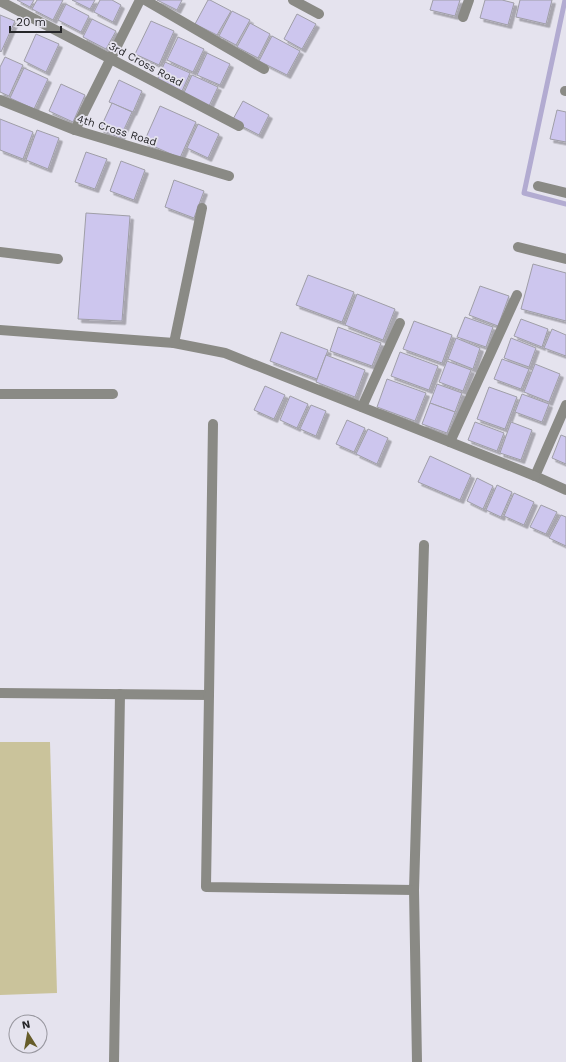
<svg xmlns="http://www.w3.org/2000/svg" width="566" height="1062" viewBox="0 0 566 1062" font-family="'Work Sans',sans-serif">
	<defs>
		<filter id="shadow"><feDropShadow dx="3.5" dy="3.5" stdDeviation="0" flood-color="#0004"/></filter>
	</defs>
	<rect width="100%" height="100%" fill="#e5e3ee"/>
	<path fill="#cac39b" d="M0 742H50L57 993 0 995Z"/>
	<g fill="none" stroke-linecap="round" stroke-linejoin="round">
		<path stroke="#b2abd1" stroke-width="5" d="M565 0 524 193 566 204"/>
	</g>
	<g fill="#cdc6ee" stroke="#9f9ea7" filter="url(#shadow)">
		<path d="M17 0H34L30 7Z"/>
		<path d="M37 0H63L53 20 32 9Z"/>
		<path d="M72 0H95L90 9Z"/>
		<path d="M100 0H112L121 5 113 22 94 12Z"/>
		<path d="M157 0H182L177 10Z"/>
		<path d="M208 0H210L231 11 217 35 195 24Z"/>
		<path d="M433 0H460L455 16 430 10Z"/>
		<path d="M485 0H502L514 3 508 25 480 18Z"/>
		<path d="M520 0H552L546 24 516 17Z"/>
		<path d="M66 4 89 16 81 32 58 20Z"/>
		<path d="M232 11 250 20 236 45 219 36Z"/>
		<path d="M297 14 316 24 302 49 284 39Z"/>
		<path d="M0 15 15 21 1 52 0 51Z"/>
		<path d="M92 19 116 31 106 49 83 37Z"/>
		<path d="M151 21 174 31 159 65 135 54Z"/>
		<path d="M250 23 270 34 258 58 237 47Z"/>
		<path d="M36 34 59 44 46 72 24 61Z"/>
		<path d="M272 36 300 51 287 75 259 61Z"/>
		<path d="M178 37 204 49 193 72 167 60Z"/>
		<path d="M207 53 230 64 220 85 197 75Z"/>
		<path d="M5 57 23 65 9 96 0 92V67Z"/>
		<path d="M165 62 190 73 182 91 157 80Z"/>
		<path d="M24 68 48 79 34 109 10 98Z"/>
		<path d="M192 75 218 87 209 106 183 95Z"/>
		<path d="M119 80 142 91 133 112 109 102Z"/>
		<path d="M61 84 85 95 73 122 49 111Z"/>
		<path d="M243 101 269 115 259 135 232 121Z"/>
		<path d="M112 103 132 112 120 138 100 129Z"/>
		<path d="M160 106 196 122 180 158 144 142Z"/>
		<path d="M557 110 566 112V142L550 139Z"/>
		<path d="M0 119 33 132 23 159 0 150Z"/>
		<path d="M198 124 219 134 208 158 187 148Z"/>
		<path d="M37 130 59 138 48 169 26 160Z"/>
		<path d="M86 152 107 159 95 189 75 182Z"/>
		<path d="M121 161 145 170 134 200 110 191Z"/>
		<path d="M174 180 204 191 194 218 165 207Z"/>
		<path d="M86 213 130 216 122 321 78 319Z"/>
		<path d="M533 264 566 273V321L521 309Z"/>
		<path d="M308 275 354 292 342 322 296 305Z"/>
		<path d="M480 286 509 296 498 326 469 315Z"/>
		<path d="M357 294 395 309 383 340 345 325Z"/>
		<path d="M465 317 493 327 486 347 457 337Z"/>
		<path d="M521 319 548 329 542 347 514 336Z"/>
		<path d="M414 321 452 335 442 363 403 349Z"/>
		<path d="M338 327 381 343 372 366 330 351Z"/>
		<path d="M552 329 566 335V356L544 348Z"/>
		<path d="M281 332 328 350 317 379 270 361Z"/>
		<path d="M456 338 480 348 473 369 448 359Z"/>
		<path d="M511 338 536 348 529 367 504 358Z"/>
		<path d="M400 352 438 366 429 390 391 376Z"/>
		<path d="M326 355 365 370 355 397 316 382Z"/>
		<path d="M502 359 529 369 521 389 494 379Z"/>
		<path d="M447 361 471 370 463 391 439 382Z"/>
		<path d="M535 364 560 374 549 402 524 392Z"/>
		<path d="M387 379 426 393 415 421 377 407Z"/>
		<path d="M437 384 462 393 455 412 430 403Z"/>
		<path d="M265 386 285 395 274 419 254 410Z"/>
		<path d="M489 387 517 397 505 429 477 419Z"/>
		<path d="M522 394 549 404 542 422 515 412Z"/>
		<path d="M290 396 308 404 297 428 280 420Z"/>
		<path d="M430 403 455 412 447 433 422 424Z"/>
		<path d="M311 405 326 411 316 436 300 429Z"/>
		<path d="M347 420 365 428 354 452 336 444Z"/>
		<path d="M475 422 504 433 497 451 468 440Z"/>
		<path d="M511 422 532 430 521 460 500 453Z"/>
		<path d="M368 429 388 438 377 464 356 454Z"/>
		<path d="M561 435 566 437V464L552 458Z"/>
		<path d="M430 456 471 475 460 500 418 482Z"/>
		<path d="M477 478 493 486 483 509 467 501Z"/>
		<path d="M497 485 512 492 501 517 486 510Z"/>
		<path d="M514 493 534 502 524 525 504 516Z"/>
		<path d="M541 505 557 512 546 534 530 527Z"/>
		<path d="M561 515 566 517V546L549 538Z"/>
	</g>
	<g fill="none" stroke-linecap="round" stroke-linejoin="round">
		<g stroke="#8a8a85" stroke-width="10">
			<path d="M145 0 264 69"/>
			<path d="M293 0 319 14"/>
			<path d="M0 1 239 126"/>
			<path d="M463 17 469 0"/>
			<path d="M565 91H566"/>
			<path d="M0 100 75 130 229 176"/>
			<path d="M75 130 140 0"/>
			<path d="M538 186 566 193"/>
			<path d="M518 247 566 259"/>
			<path d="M0 252 58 259"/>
			<path d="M0 330 174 343 225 353 450 442 517 295"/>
			<path d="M174 343 202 208"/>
			<path d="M0 394H113"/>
			<path d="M566 405 535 476 566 490"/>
			<path d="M362 407 400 323"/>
			<path d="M450 442 535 476"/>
			<path d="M0 693 209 695 213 424"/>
			<path d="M209 695 206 887 414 890 424 545"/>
			<path d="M414 890 417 1062"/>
			<path d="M114 1062 120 694"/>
		</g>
	</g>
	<g text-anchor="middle" stroke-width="3.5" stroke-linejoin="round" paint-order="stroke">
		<g font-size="11" fill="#252528" stroke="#e5e3ee">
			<text transform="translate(146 64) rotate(28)" y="4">3rd Cross Road</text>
			<text transform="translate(117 130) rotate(17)" y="4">4th Cross Road</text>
		</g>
	</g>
	<g transform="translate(28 1034) rotate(349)"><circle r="19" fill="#e5e3ee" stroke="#98979f"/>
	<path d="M0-3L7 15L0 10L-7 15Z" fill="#665c29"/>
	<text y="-6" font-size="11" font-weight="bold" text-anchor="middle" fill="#252528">N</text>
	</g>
	<path d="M10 26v6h51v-6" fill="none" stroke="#252528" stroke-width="2"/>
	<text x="16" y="26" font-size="12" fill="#252528" stroke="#e5e3ee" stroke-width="3" paint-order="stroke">20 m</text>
</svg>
